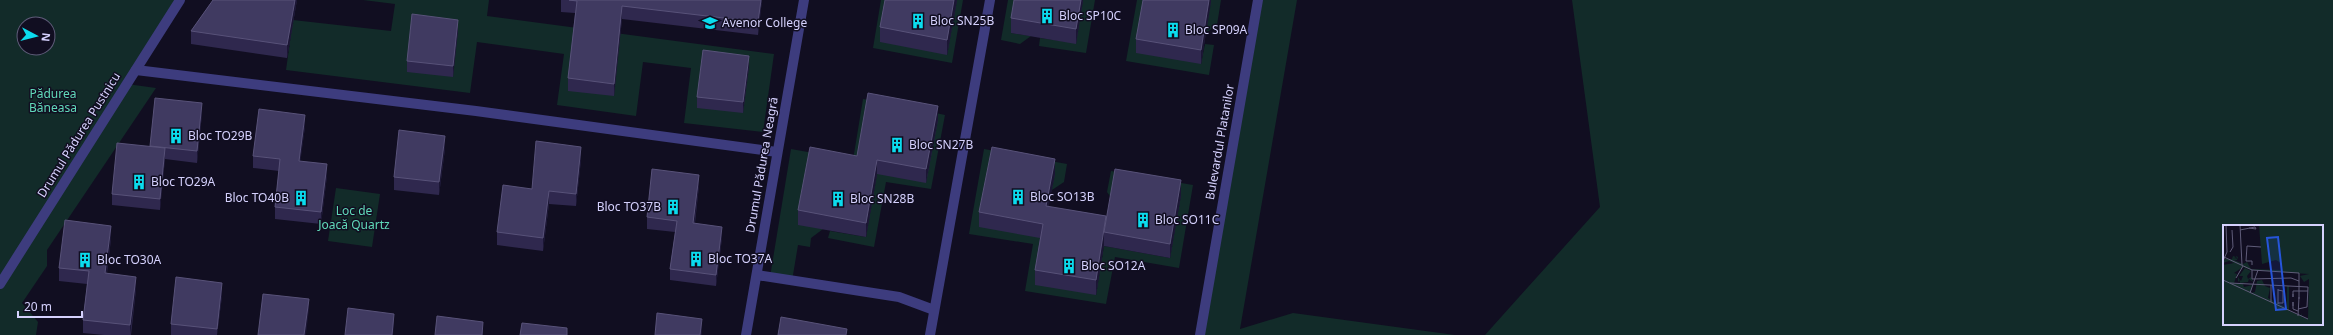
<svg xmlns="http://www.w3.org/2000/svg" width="2333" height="335" viewBox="0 0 2333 335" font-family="'Noto Sans',sans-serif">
	<rect width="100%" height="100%" fill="#110e21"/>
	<g fill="#122b29" fill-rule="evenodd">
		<path d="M0 0H180L127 84 156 88 47 250V266L22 303 38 322 36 335H0ZM24 24H48V48H24Z"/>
		<path d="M363 0H489L487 16 774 54 763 132 684 123 691 68 643 62 636 116 557 105 564 54 477 42 470 93 286 70 293 20 391 31 395 4Z"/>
		<path d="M881 0H887L947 55 957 0H963L952 63 873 48Z"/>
		<path d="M1008 0H1016L1011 33 1031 36 1020 44 1001 40Z"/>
		<path d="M1083 0H1095L1086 53 1039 46 1040 38 1076 43Z"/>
		<path d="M1137 0H1146L1201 64 1205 44 1214 45 1209 75 1126 61Z"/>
		<path d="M1199 0H1221L1217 25 1206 33Z"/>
		<path d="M1258 0H1297L1240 329 1293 313 1455 335H1200Z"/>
		<path d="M1572 0H2333V335H1485L1600 207ZM2224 226H2322V324H2224Z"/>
		<path d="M863 99 909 107 857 171 823 229 811 238 810 247 798 245 792 281 770 277 791 149 853 160Z"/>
		<path d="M922 110 945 115 931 189 886 182 874 247 828 238 830 231 866 237 877 174Z"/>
		<path d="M984 149 1067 164 1064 182 1052 190 992 162 1043 239 1096 295 1104 246 1170 258 1181 195 1112 199 1107 192 1111 171 1193 185 1179 268 1115 257 1106 304 1025 291 1033 244 969 234Z"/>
		<path d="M336 188 380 194 372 247 328 241Z"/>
	</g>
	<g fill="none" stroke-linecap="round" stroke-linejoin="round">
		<g stroke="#3d3c7e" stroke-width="10">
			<path d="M136 70 476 111 777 152"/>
			<path d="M757 275 899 297 934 310"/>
			<path d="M0 284 180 0"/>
			<path d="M746 335 804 0"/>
			<path d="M930 335 990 0"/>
			<path d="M1200 335 1258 0"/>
		</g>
	</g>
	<g fill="#2f284e">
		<path d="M213 0H297L287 58 191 44V31Z"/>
		<path d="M561 0H762L758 35 622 19 614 96 568 91V78L575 13 561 12Z"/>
		<path d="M885 0H957L947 55 880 42V27Z"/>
		<path d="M1083 0 1076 44 1011 33V18Z"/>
		<path d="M1211 0 1201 64 1136 53V39Z"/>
		<path d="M458 31 453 77 407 72V61Z"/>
		<path d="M749 67 743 113 697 108V97Z"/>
		<path d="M202 114 197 163 165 159 160 210 112 205V194L150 147Z"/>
		<path d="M938 120 926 183 877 174 866 237 798 225V210L857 156Z"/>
		<path d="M305 127 300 161 327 176 321 224 275 219V207L279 171 253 168V156Z"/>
		<path d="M445 149 439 195 394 190V177Z"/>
		<path d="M581 160 576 206 549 204 543 251 497 245V232L532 189Z"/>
		<path d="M1055 174 1048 207 1106 216 1181 195 1170 258 1104 246V244L1096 295 1035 285V270L1040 238 979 227V212Z"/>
		<path d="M699 186 695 223 722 238 716 286 670 280V269L675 232 647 229V217Z"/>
		<path d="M111 239 107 273 136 290 131 335H104L83 333V320L87 284 59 281V268Z"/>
		<path d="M222 296 217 335H171V324Z"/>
	</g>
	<g fill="#1b1634">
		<path d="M295 0H297L287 58V45Z"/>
		<path d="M761 0H762L758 35V22Z"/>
		<path d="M954 0H957L947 55V40Z"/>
		<path d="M1081 0H1083L1076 44V29Z"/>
		<path d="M1209 0H1211V2L1201 64V50Z"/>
		<path d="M622 6V19L614 96V84Z"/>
		<path d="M458 20V31L453 77V66Z"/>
		<path d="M749 56V67L743 113V102Z"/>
		<path d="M202 103V114L197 163V151Z"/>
		<path d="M938 106V120L926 183V169Z"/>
		<path d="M305 115V127L299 173V161Z"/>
		<path d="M445 136V149L439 195V182Z"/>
		<path d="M581 147V160L576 206V194Z"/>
		<path d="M165 148V159L160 210V199Z"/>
		<path d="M1055 159V174L1046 221V206Z"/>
		<path d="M877 160V174L866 237V223Z"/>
		<path d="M327 164V176L321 224V212Z"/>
		<path d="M699 175V186L693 234V223Z"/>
		<path d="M1181 180V195L1170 258V244Z"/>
		<path d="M549 191V204L543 251V238Z"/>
		<path d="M1106 216 1104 232V244L1096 295V280Z"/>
		<path d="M111 226V239L105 286V273Z"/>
		<path d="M722 227V238L716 286V275Z"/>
		<path d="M136 277V290L130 335V325Z"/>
		<path d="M222 283V296L217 335V329Z"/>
		<path d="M309 299V310L306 335H304Z"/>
		<path d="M394 314V325L393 335H392Z"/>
		<path d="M702 319V335H700Z"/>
		<path d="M483 322V335H482Z"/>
	</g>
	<g fill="#403a61" stroke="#585279">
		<path d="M213 0H295L287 45 191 31Z"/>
		<path d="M569 0H761L758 22 622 6 614 84 568 78 577 1Z"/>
		<path d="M885 0H954L947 40 880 27Z"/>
		<path d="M1014 0H1081L1076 29 1011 18Z"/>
		<path d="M1143 0H1209L1201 50 1136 39Z"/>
		<path d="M412 14 458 20 453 66 407 61Z"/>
		<path d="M703 50 749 56 743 102 697 97Z"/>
		<path d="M868 93 938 106 926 169 877 160 866 223 798 210 810 147 857 156Z"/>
		<path d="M155 98 202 103 197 151 150 146Z"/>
		<path d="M259 109 305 115 299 161 327 164 321 212 275 207 280 159 253 156Z"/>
		<path d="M399 130 445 136 439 182 394 177Z"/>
		<path d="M536 141 581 147 576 194 549 191 543 238 497 232 503 185 532 189Z"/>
		<path d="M117 143 165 148 160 199 112 194Z"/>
		<path d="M992 147 1055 159 1046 206 1106 216 1096 280 1035 270 1043 224 979 212Z"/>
		<path d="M652 169 699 175 693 223 722 227 716 275 670 269 677 221 647 217Z"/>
		<path d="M1115 169 1181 180 1170 244 1104 232Z"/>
		<path d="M65 220 111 226 105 273 136 277 130 325 83 320 89 271 59 268Z"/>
		<path d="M176 277 222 283 217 329 171 324Z"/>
		<path d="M263 294 309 299 304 335H258Z"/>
		<path d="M348 308 394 314 392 335H345Z"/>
		<path d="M657 313 702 319 700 335H655Z"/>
		<path d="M437 316 483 322 482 335H435Z"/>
		<path d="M781 317 847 329 846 335H778Z"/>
		<path d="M522 323 567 328V335H520Z"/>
	</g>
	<defs>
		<g id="building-bare" transform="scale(1.2)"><path d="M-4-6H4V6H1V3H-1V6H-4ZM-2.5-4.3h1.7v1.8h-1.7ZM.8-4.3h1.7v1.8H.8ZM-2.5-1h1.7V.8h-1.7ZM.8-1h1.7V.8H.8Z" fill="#0bdcee" stroke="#110e21" stroke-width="2.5" paint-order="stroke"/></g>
		<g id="school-bare" transform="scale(1.2)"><path d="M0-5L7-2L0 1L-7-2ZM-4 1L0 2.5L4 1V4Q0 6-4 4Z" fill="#0bdcee" stroke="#110e21" stroke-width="2.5" paint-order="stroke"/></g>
	</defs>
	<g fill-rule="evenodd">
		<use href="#building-bare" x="1047" y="16"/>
		<use href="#building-bare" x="918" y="21"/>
		<use href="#school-bare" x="710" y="23"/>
		<use href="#building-bare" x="1173" y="30"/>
		<use href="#building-bare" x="176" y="136"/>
		<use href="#building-bare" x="897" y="145"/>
		<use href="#building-bare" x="139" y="182"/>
		<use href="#building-bare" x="1018" y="197"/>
		<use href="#building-bare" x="301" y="198"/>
		<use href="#building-bare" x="838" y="199"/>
		<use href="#building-bare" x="673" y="207"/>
		<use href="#building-bare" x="1143" y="220"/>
		<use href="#building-bare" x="696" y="259"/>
		<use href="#building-bare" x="85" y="260"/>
		<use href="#building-bare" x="1069" y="266"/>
	</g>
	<g text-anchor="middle" stroke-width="3" stroke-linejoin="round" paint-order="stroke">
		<g font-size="12" fill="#d5d1fd" stroke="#110e21" text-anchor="start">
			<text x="1059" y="20">Bloc SP10C</text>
			<text x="930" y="25">Bloc SN25B</text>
			<text x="722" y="27">Avenor College</text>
			<text x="1185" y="34">Bloc SP09A</text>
			<text x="188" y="140">Bloc TO29B</text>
			<text x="909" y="149">Bloc SN27B</text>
			<text x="151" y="186">Bloc TO29A</text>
			<text x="1030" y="201">Bloc SO13B</text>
			<text x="289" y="202" text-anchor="end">Bloc TO40B</text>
			<text x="850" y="203">Bloc SN28B</text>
			<text x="661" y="211" text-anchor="end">Bloc TO37B</text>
			<text x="1155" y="224">Bloc SO11C</text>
			<text x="708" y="263">Bloc TO37A</text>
			<text x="97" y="264">Bloc TO30A</text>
			<text x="1081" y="270">Bloc SO12A</text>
		</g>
		<g font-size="12" fill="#60d9b9" stroke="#110e21">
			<text x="53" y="98">Pădurea<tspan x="53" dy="14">Băneasa</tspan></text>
			<text x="354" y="215">Loc de<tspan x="354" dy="14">Joacă Quartz</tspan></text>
		</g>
		<g font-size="12" fill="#d5d1fd" stroke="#110e21">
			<text transform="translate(79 135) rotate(-58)" y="4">Drumul Pădurea Pustnicu</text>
			<text transform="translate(1220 142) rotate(-80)" y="4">Bulevardul Platanilor</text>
			<text transform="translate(762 165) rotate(-80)" y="4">Drumul Pădurea Neagră</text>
		</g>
	</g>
	<g transform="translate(2223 225)">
		<rect width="100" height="100" fill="#110e21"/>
		<path d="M36 0H100V100H0V40L11 38 6 36 0 38 2 34H9L10 31 13 32 10 34 12 33 14 34 13 31 15 32 14 35H11L20 39 24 37 28 44 58 45V38L53 35 39 39ZM20 42 29 45 86 49 77 51 81 57 86 54 85 94 79 92V88L78 91 66 86V61H64V83L45 73 47 63 42 61 39 55 34 56 32 67 28 68 29 60 21 62 20 59 11 58 14 49 11 48ZM22 43 28 46 24 51 25 54 28 52 30 57 26 54 25 57 17 58 16 53V56L15 57V52L18 56 20 51H16Z" fill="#122b29" fill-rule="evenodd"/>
		<path fill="none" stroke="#5f5c79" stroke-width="1" d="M17 0 19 40M17 5 32 2 33 4 26 3M24 21 23 36H29V40M24 21 38 22M7 27 10 22 9 5M1 32 29 45 76 48V72M0 36 4 27 3 0M29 45V54L68 53 76 56M13 53 20 41M0 55 85 94M7 58 85 62 84 82 75 84M27 68 35 45M70 69V72V66H85M48 77V60M55 78H60V66L55 65M55 79V64M70 81V77V84L75 86M75 91 76 72V74"/>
		<path fill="#2655da" fill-opacity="0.15" stroke="#2655da" stroke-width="2" d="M55 12 63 84 53 85 44 13Z"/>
		<rect width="100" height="100" fill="none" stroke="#d5d1fd" stroke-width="2"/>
	</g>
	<g transform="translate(36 36) rotate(97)"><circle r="19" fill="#110e21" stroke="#5f5c79"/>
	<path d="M0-3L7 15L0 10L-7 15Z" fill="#0bdcee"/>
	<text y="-6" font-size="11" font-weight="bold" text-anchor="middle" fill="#d5d1fd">N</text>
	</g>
	<path d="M18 311v6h64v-6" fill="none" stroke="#d5d1fd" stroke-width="2"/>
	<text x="24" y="311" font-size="12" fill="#d5d1fd" stroke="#110e21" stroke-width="3" paint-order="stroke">20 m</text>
</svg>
